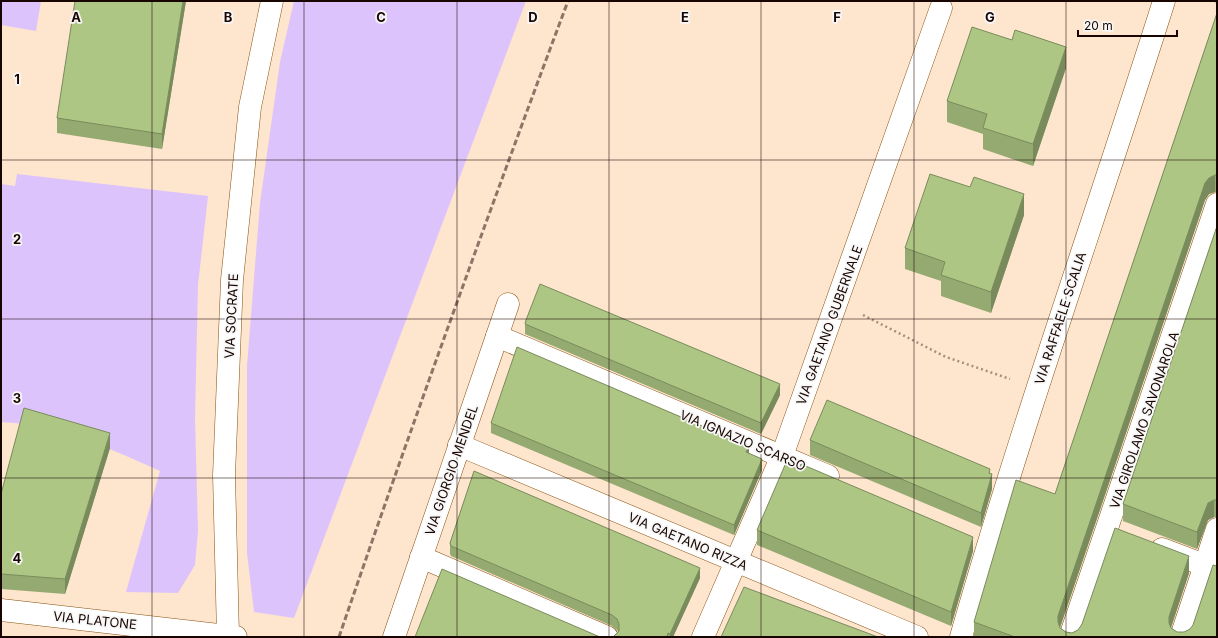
<svg xmlns="http://www.w3.org/2000/svg" width="1218" height="638" viewBox="0 0 1218 638" font-family="Inter,sans-serif">
	<rect width="100%" height="100%" fill="#fee5ce"/>
	<g fill="#ddc3fc">
		<path d="M1 1H41L36 31 1 25Z"/>
		<path d="M294 1H526L294 618 254 612 247 553V366L260 203 280 62Z"/>
		<path d="M17 174 208 196 198 285 195 418 198 531 195 565 178 593 126 592 160 471C112 449 54 424 1 422V184L15 186Z"/>
	</g>
	<g fill="none" stroke-linecap="round" stroke-linejoin="round">
		<g stroke="#875210" stroke-width="23">
			<g id="street">
				<path d="M497 336 828 476"/>
				<path d="M459 445 917 637"/>
				<path d="M1162 549 1217 570"/>
				<path d="M421 557 607 637"/>
				<path d="M1 610 236 637"/>
				<path d="M228 635 224 475 232 280 250 107 272 1"/>
				<path d="M394 637 508 304"/>
				<path d="M703 637 782 456 941 8"/>
				<path d="M961 637C1022 423 1097 213 1164 1"/>
				<path d="M1070 637 1217 204"/>
				<path d="M1181 637 1217 529"/>
			</g>
		</g>
		<path stroke="#a58e7e" stroke-width="2.5" stroke-dasharray="2 3" stroke-linecap="butt" d="M863 315 946 357 1010 379"/>
		<use href="#street" stroke="#fff" stroke-width="22"/>
		<path stroke="#8c7567" stroke-width="3" stroke-dasharray="6 3" stroke-linecap="butt" d="M339 637C412 424 489 212 568 1"/>
	</g>
	<g fill="#95aa71">
		<path d="M186 1 162 149 57 133V118Z"/>
		<path d="M1211 1H1217V3Z"/>
		<path d="M1217 13V192H1215L1209 194 1205 200 1060 628 1066 632 1072 633 1189 573 1171 628 1177 632 1217 637H974V622L1055 494Z"/>
		<path d="M1066 68 1033 166 983 149V134L947 122V101Z"/>
		<path d="M1024 215 991 313 941 296V281L905 269V248Z"/>
		<path d="M1217 226V517H1214L1208 520 1197 549 1123 521V504Z"/>
		<path d="M525 324 780 395 761 434 525 334Z"/>
		<path d="M491 423 749 454 762 470 734 535 491 433Z"/>
		<path d="M810 440 990 473 992 489 981 527 810 455Z"/>
		<path d="M110 448 65 594 1 589V494Z"/>
		<path d="M757 530 973 551 951 626 757 545Z"/>
		<path d="M450 543 700 578 673 637H613L618 632 617 630 612 626 451 556 450 554Z"/>
	</g>
	<g fill="#798b5c">
		<path d="M183 1H186L162 149V134Z"/>
		<path d="M1066 47V68L1033 166V144Z"/>
		<path d="M1215 175V192L1209 194 1205 200 1058 633V616L1205 183 1209 178Z"/>
		<path d="M1024 194V215L991 313V292Z"/>
		<path d="M780 384V395L761 434V423Z"/>
		<path d="M110 433V448L65 594V579Z"/>
		<path d="M749 446V456L746 452Z"/>
		<path d="M762 459V470L734 535V525Z"/>
		<path d="M990 469V481L992 474V489L981 527V513Z"/>
		<path d="M1214 500V517L1208 520 1197 549V532L1208 503Z"/>
		<path d="M973 537V551L951 626V612Z"/>
		<path d="M1189 556V573L1169 633V617Z"/>
		<path d="M700 568V578L673 637H670V634Z"/>
	</g>
	<g fill="#adc683" stroke="#798b5c">
		<path d="M75 1H183L162 134 57 118Z"/>
		<path d="M1217 13V175H1215L1209 178 1205 183 1058 616V622L1060 628 1066 632 1072 633 1078 630 1082 624 1115 528 1189 556 1169 617V623L1171 628 1177 632H1184L1190 629 1193 625 1213 565 1217 566V637H1015L974 622 1016 480 1055 494Z"/>
		<path d="M972 27 1012 40 1015 30 1066 47 1033 144 983 128 987 114 947 101Z"/>
		<path d="M930 174 970 187 974 177 1024 194 991 292 941 275 945 262 905 248Z"/>
		<path d="M1217 226V500H1214L1208 503 1197 532 1123 504Z"/>
		<path d="M540 284 780 384 761 423 525 324 526 320Z"/>
		<path d="M517 347 749 446 746 452 762 459 734 525 491 423Z"/>
		<path d="M827 400 990 469 989 473 992 474 981 513 810 440Z"/>
		<path d="M24 408 110 433 65 579 1 574V494Z"/>
		<path d="M801 464 973 537 951 612 757 530 785 465 799 469Z"/>
		<path d="M474 471 700 568 670 634 668 633 667 637H613L619 631V624L617 619 612 615 451 546 450 543Z"/>
		<path d="M442 569 600 637H415Z"/>
		<path d="M744 587 878 637H721Z"/>
	</g>
	<path fill="none" stroke="#190500" stroke-width="1" stroke-opacity="0.55" d="M152 1V637M304 1V637M457 1V637M609 1V637M761 1V637M914 1V637M1066 1V637M1 160H1217M1 319H1217M1 478H1217"/>
	<g text-anchor="middle" stroke-width="3.5" stroke-linejoin="round" paint-order="stroke">
		<g font-size="13" fill="#190500" stroke="#f7f7f7">
			<text transform="translate(231 316) rotate(-87)" y="5">VIA SOCRATE</text>
			<text transform="translate(1060 318) rotate(-72)" y="5">VIA RAFFAELE SCALIA</text>
			<text transform="translate(829 325) rotate(-70)" y="5">VIA GAETANO GUBERNALE</text>
			<text transform="translate(1144 420) rotate(-71)" y="5">VIA GIROLAMO SAVONAROLA</text>
			<text transform="translate(743 440) rotate(23)" y="5">VIA IGNAZIO SCARSO</text>
			<text transform="translate(451 470) rotate(-71)" y="5">VIA GIORGIO MENDEL</text>
			<text transform="translate(688 541) rotate(23)" y="5">VIA GAETANO RIZZA</text>
			<text transform="translate(95 620) rotate(6)" y="5">VIA PLATONE</text>
		</g>
	</g>
	<g font-size="13" text-anchor="middle" font-weight="bold" fill="#190500" stroke="#f7f7f7" stroke-width="3.5" stroke-linejoin="round" paint-order="stroke">
		<text x="76" y="22">A</text>
		<text x="228" y="22">B</text>
		<text x="381" y="22">C</text>
		<text x="533" y="22">D</text>
		<text x="685" y="22">E</text>
		<text x="837" y="22">F</text>
		<text x="990" y="22">G</text>
		<text x="17" y="84">1</text>
		<text x="17" y="244">2</text>
		<text x="17" y="403">3</text>
		<text x="17" y="563">4</text>
	</g>
	<rect width="1218" height="638" fill="none" stroke="#190500" stroke-width="4"/>
	<path d="M1078 30v6h99v-6" fill="none" stroke="#190500" stroke-width="2"/>
	<text x="1084" y="30" font-size="12" fill="#190500" stroke="#f7f7f7" stroke-width="3" paint-order="stroke">20 m</text>
</svg>
